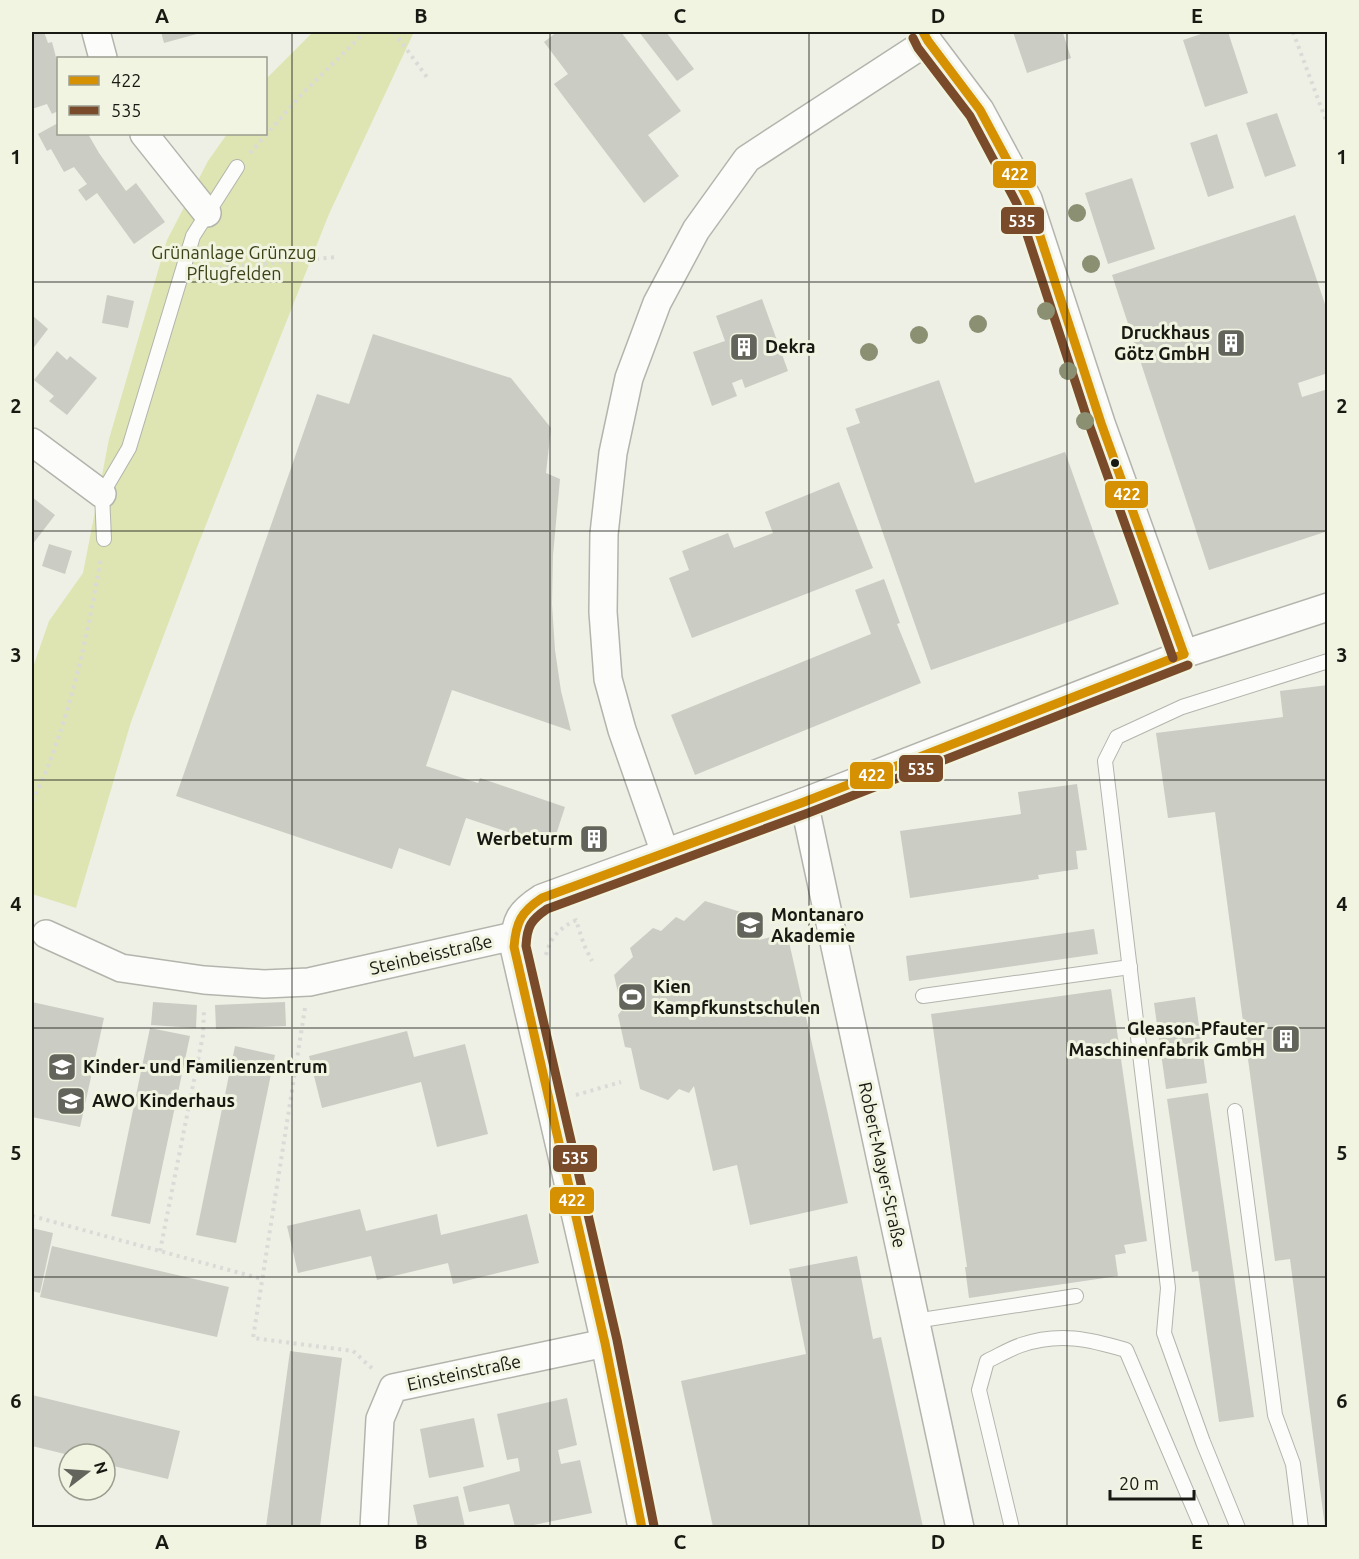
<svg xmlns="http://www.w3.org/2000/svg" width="1359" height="1559" viewBox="0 0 1359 1559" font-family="Ubuntu,sans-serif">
	<rect width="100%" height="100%" fill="#eef0e5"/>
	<path fill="#dee5b3" d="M313 32H414L329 214 196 550 131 722 76 908 32 894V670L49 621 83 573 109 439 167 240 208 161 227 134H266V79Z"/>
	<g fill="#cbccc4">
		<path d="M32 32H44L48 43 52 42 58 65V111L52 114 47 104 32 109Z"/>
		<path d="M161 32H204L164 43Z"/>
		<path d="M557 32H621L681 111 648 135 679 176 644 203 554 84 568 74 544 42Z"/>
		<path d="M639 32H666L694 69 677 81Z"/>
		<path d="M1013 32H1067L1063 33 1071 58 1027 73Z"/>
		<path d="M1207 32H1228L1248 93 1205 107 1183 40Z"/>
		<path d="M1277 113 1296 166 1265 177 1246 123Z"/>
		<path d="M58 123V134H88L99 153 126 191 136 183 165 222 134 244 97 193 86 201 78 190 87 184 74 167 64 172 51 149 47 151 38 134Z"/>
		<path d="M1217 134 1234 188 1208 197 1190 143Z"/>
		<path d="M1132 178 1155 249 1108 264 1085 193Z"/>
		<path d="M1295 215 1328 313V373L1298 383 1302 397 1328 389V531L1209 570 1112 275Z"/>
		<path d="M107 295 134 301 128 328 102 323Z"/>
		<path d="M762 299 788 371 745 388 742 379 732 383 737 396 712 406 693 352 725 341 716 316Z"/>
		<path d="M32 315 48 329 32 350Z"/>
		<path d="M373 334 511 378 551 428 546 473 560 479 553 555 552 604 555 650 561 691 571 731 452 690 426 766 478 783 480 778 565 807 552 847 466 818 450 866 399 848 392 869 176 796 317 394 349 404Z"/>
		<path d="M57 351 67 360 70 356 97 378 67 415 49 401 54 396 34 380Z"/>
		<path d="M939 380 975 483 1065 452 1119 604 931 670 846 428 860 423 855 409Z"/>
		<path d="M839 482 873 568 692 638 669 578 689 570 682 551 728 533 734 548 773 533 765 512Z"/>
		<path d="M32 497 55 515 32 545Z"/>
		<path d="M49 544 72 551 65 574 42 566Z"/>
		<path d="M884 579 900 623 897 624 921 683 695 775 671 715 871 634 855 590Z"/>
		<path d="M1328 685V1527H1325L1290 1259 1275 1261 1215 812 1168 818 1156 733 1283 717 1280 691Z"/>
		<path d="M1077 784 1087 850 1076 851 1078 869 1038 875 1039 879 910 898 900 831 1021 814 1018 792Z"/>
		<path d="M598 829 603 844 589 849 584 834Z"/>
		<path d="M705 901 754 916 759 940 787 933 848 1203 750 1225 737 1165 713 1171 694 1086 689 1093 679 1089 668 1100 640 1089 631 1048 625 1047 618 1015 622 1010 614 975 633 957 630 948 653 928 661 931 676 917 684 921Z"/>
		<path d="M1094 929 1098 954 909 981 906 956Z"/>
		<path d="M1111 989 1147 1241 1124 1245 1126 1253 1115 1255 1118 1276 969 1298 965 1267H967L931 1014Z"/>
		<path d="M1195 997 1207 1083 1166 1089 1154 1003Z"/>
		<path d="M32 1002 104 1018 80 1127 32 1117Z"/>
		<path d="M153 1002 197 1005 196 1028 151 1025Z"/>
		<path d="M285 1002 286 1026 216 1029 215 1005Z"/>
		<path d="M150 1028 190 1036 150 1224 111 1216Z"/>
		<path d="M407 1031 414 1057 465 1044 488 1134 437 1147 421 1082 322 1108 309 1056Z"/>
		<path d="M235 1046 275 1055 236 1243 196 1235Z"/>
		<path d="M1208 1093 1254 1417 1219 1422 1198 1271 1192 1272 1167 1099Z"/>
		<path d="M360 1209 366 1231 437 1214 441 1235 527 1214 539 1263 453 1284 448 1263 377 1280 371 1256 298 1273 287 1226Z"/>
		<path d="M32 1228 53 1233 40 1293 32 1291Z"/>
		<path d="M52 1246 229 1287 217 1337 40 1297Z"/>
		<path d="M857 1256 873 1339 881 1337 923 1527H713L681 1381 806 1354 789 1269Z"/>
		<path d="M290 1351 342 1358 320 1527H266Z"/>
		<path d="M32 1395 180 1431 168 1479 105 1464V1454L69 1455 32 1446Z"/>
		<path d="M567 1398 577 1445 558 1450 561 1464 580 1460 592 1513 524 1527H515L509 1504 469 1512 463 1487 520 1471 518 1458 507 1460 497 1414Z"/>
		<path d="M474 1418 484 1467 429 1478 420 1429Z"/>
		<path d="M458 1496 465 1527H418L413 1505Z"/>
	</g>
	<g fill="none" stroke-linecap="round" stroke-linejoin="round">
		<g stroke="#b3b4ac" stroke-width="16">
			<g id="lane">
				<path d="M104 539 102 494 129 448 193 236 237 167"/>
				<path d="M923 996 1130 967"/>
				<path d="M1235 1111 1275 1415 1293 1464 1301 1528"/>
				<path d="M915 1321 1076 1296"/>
				<path d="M1012 1528 979 1390 987 1361C998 1356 1009 1349 1021 1345 1059 1332 1089 1339 1126 1350L1202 1528"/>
				<path d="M1238 1528 1203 1442 1164 1333 1168 1288 1105 761 1117 737 1182 707 1328 661"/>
			</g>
		</g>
		<g stroke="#b3b4ac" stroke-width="30">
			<g id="street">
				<path d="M96 32 103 58"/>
				<path d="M923 32 928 41 980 110 1028 199 1101 423 1184 654"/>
				<path d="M144 134 207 213"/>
				<path d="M32 442 102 494"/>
				<path d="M804 802 960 1528"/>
				<path d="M665 853 622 730 608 679 603 612 604 534 613 453 629 378 657 303 696 230 747 159 928 41"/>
				<path d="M46 934 121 968 204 980 264 984 309 982 514 936"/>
				<path d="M374 1528 380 1419 393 1388 605 1343"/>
				<path d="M642 1528 605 1343 514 947C515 920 520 912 542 898L804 802 1184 654 1328 607"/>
			</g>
		</g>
		<g stroke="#dadbd7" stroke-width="4" stroke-dasharray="3 4.5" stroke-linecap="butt">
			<path d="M394 32 429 80"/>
			<path d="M1293 32 1328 126"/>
			<path d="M250 153 303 93 365 32"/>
			<path d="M204 269 337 257"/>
			<path d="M32 801C46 775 55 748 64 720 81 667 91 613 101 558"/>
			<path d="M546 955C550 937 560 928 576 920L584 945 592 961"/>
			<path d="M305 1008 253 1338 353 1351 375 1371"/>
			<path d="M576 1095 621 1082"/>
			<path d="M32 1216 262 1279"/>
			<path d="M160 1251 203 1035 204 1008"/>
		</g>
		<use href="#lane" stroke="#fcfdfb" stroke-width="14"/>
		<use href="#street" stroke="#fcfdfb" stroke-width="27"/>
		<g stroke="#f1f4e1" stroke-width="14">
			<g id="bus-1">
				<path d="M923 32 928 41 980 110 1028 199 1101 423 1184 654"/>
				<path d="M642 1528 605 1343 514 947C516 922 521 912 542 898L804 802 1184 654"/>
			</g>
		</g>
		<g stroke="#f1f4e1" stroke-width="14">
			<g id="bus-2">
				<path d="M913 38 918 48 970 116 1017 204 1090 427 1173 658"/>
				<path d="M654 1526 617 1340 526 946C527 926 531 920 547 909L808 813 1188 665"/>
			</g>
		</g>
		<use href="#bus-1" stroke="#d69103" stroke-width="9"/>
		<use href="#bus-2" stroke="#7a4b2a" stroke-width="9"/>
	</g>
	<g fill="#8c9073">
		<circle cx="1077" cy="213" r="9"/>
		<circle cx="1091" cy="264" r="9"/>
		<circle cx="1046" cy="311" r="9"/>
		<circle cx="978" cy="324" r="9"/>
		<circle cx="919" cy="335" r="9"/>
		<circle cx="869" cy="352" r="9"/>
		<circle cx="1068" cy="371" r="9"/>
		<circle cx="1085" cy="421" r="9"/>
	</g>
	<path fill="none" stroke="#181912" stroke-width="1.5" stroke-opacity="0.55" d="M292 32V1528M550 32V1528M809 32V1528M1067 32V1528M32 282H1328M32 531H1328M32 780H1328M32 1028H1328M32 1277H1328"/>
	<defs>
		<g id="building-square" transform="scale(1.5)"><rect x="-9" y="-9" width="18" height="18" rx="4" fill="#63645c" stroke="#f1f4e1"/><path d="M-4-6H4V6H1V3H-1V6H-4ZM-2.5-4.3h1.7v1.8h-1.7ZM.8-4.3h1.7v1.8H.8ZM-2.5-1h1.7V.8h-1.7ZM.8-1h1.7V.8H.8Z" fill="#fff"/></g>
		<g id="school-square" transform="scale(1.5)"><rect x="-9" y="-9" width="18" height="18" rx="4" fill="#63645c" stroke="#f1f4e1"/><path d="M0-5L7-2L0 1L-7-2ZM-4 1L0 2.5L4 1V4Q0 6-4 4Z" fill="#fff"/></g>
		<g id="stadium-square" transform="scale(1.5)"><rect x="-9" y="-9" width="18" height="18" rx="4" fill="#63645c" stroke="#f1f4e1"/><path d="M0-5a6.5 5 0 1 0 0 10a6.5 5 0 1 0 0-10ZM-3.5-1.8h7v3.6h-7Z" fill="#fff"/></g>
	</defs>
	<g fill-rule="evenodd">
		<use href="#building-square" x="1231" y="343"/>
		<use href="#building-square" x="744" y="347"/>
		<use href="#building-square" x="594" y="839"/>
		<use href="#school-square" x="750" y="925"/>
		<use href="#stadium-square" x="632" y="997"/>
		<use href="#building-square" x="1286" y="1039"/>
		<use href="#school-square" x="62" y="1067"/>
		<use href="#school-square" x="71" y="1101"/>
	</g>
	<circle fill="#181912" stroke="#f1f4e1" stroke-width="2" cx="1115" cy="463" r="5"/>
	<g text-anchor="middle" stroke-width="6" stroke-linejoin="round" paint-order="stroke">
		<g font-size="18" fill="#3c4116" stroke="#f1f4e1">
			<text x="234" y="259">Grünanlage Grünzug<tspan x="234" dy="21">Pflugfelden</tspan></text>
		</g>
		<g font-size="18" font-weight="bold" fill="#181912" stroke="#f1f4e1" text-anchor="start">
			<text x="1210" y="339" text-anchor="end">Druckhaus<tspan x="1210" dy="21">Götz GmbH</tspan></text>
			<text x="765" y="353">Dekra</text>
			<text x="573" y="845" text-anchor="end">Werbeturm</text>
			<text x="771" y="921">Montanaro<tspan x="771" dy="21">Akademie</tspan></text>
			<text x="653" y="993">Kien<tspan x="653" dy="21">Kampfkunstschulen</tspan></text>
			<text x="1265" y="1035" text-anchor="end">Gleason-Pfauter<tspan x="1265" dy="21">Maschinenfabrik GmbH</tspan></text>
			<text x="83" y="1073">Kinder- und Familienzentrum</text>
			<text x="92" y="1107">AWO Kinderhaus</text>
		</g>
		<g font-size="18" fill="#181912" stroke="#f1f4e1">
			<text transform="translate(431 955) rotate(-13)" y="6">Steinbeisstraße</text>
			<text transform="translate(882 1165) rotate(78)" y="6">Robert-Mayer-Straße</text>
			<text transform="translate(464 1373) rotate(-12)" y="6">Einsteinstraße</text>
		</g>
	</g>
	<g stroke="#f1f4e1" stroke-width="2">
		<rect x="992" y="160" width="45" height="29" rx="6" fill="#d69103"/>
		<rect x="1000" y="206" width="45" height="29" rx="6" fill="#7a4b2a"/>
		<rect x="1104" y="480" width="45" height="29" rx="6" fill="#d69103"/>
		<rect x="898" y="754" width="46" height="29" rx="6" fill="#7a4b2a"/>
		<rect x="849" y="761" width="45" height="29" rx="6" fill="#d69103"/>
		<rect x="552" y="1144" width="46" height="29" rx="6" fill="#7a4b2a"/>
		<rect x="549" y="1186" width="46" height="29" rx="6" fill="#d69103"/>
	</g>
	<g font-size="16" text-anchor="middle" font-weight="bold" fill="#fff">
		<text x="1015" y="180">422</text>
		<text x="1022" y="227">535</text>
		<text x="1127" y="500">422</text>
		<text x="921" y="775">535</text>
		<text x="872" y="781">422</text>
		<text x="575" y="1164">535</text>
		<text x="572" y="1206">422</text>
	</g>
	<rect width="1359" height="1559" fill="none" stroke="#f1f4e1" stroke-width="66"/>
	<rect x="57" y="57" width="210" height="78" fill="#f1f4e1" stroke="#9a9c8e" stroke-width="1.5"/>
	<rect x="69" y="76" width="30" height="9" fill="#d69103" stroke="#9a9c8e" stroke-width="1.5"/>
	<text x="111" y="87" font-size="18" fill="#181912">422</text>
	<rect x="69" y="106" width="30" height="9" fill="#7a4b2a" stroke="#9a9c8e" stroke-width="1.5"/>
	<text x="111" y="117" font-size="18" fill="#181912">535</text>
	<g transform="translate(87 1472) rotate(73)"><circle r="28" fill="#f1f4e1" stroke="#9a9c8e" stroke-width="1.5"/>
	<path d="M0-4.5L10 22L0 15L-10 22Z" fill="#63645c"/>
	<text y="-9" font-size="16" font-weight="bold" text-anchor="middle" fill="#181912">N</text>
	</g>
	<path d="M1110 1490v9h84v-9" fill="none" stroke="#181912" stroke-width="3"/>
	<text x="1119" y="1490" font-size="18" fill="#181912" stroke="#f1f4e1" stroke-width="4.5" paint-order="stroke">20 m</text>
	<rect x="33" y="33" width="1293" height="1493" fill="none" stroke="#181912" stroke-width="2"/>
	<g font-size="20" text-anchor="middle" font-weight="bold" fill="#181912">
		<text x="162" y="23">A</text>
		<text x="421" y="23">B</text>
		<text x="680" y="23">C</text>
		<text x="938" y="23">D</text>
		<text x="1197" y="23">E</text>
		<text x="16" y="164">1</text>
		<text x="1342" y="164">1</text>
		<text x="16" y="413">2</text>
		<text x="1342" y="413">2</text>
		<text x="16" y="662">3</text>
		<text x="1342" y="662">3</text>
		<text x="16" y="911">4</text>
		<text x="1342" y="911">4</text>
		<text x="16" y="1160">5</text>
		<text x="1342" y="1160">5</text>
		<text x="16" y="1408">6</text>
		<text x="1342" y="1408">6</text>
		<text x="162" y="1549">A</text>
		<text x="421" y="1549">B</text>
		<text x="680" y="1549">C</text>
		<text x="938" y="1549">D</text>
		<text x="1197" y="1549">E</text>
	</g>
</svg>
